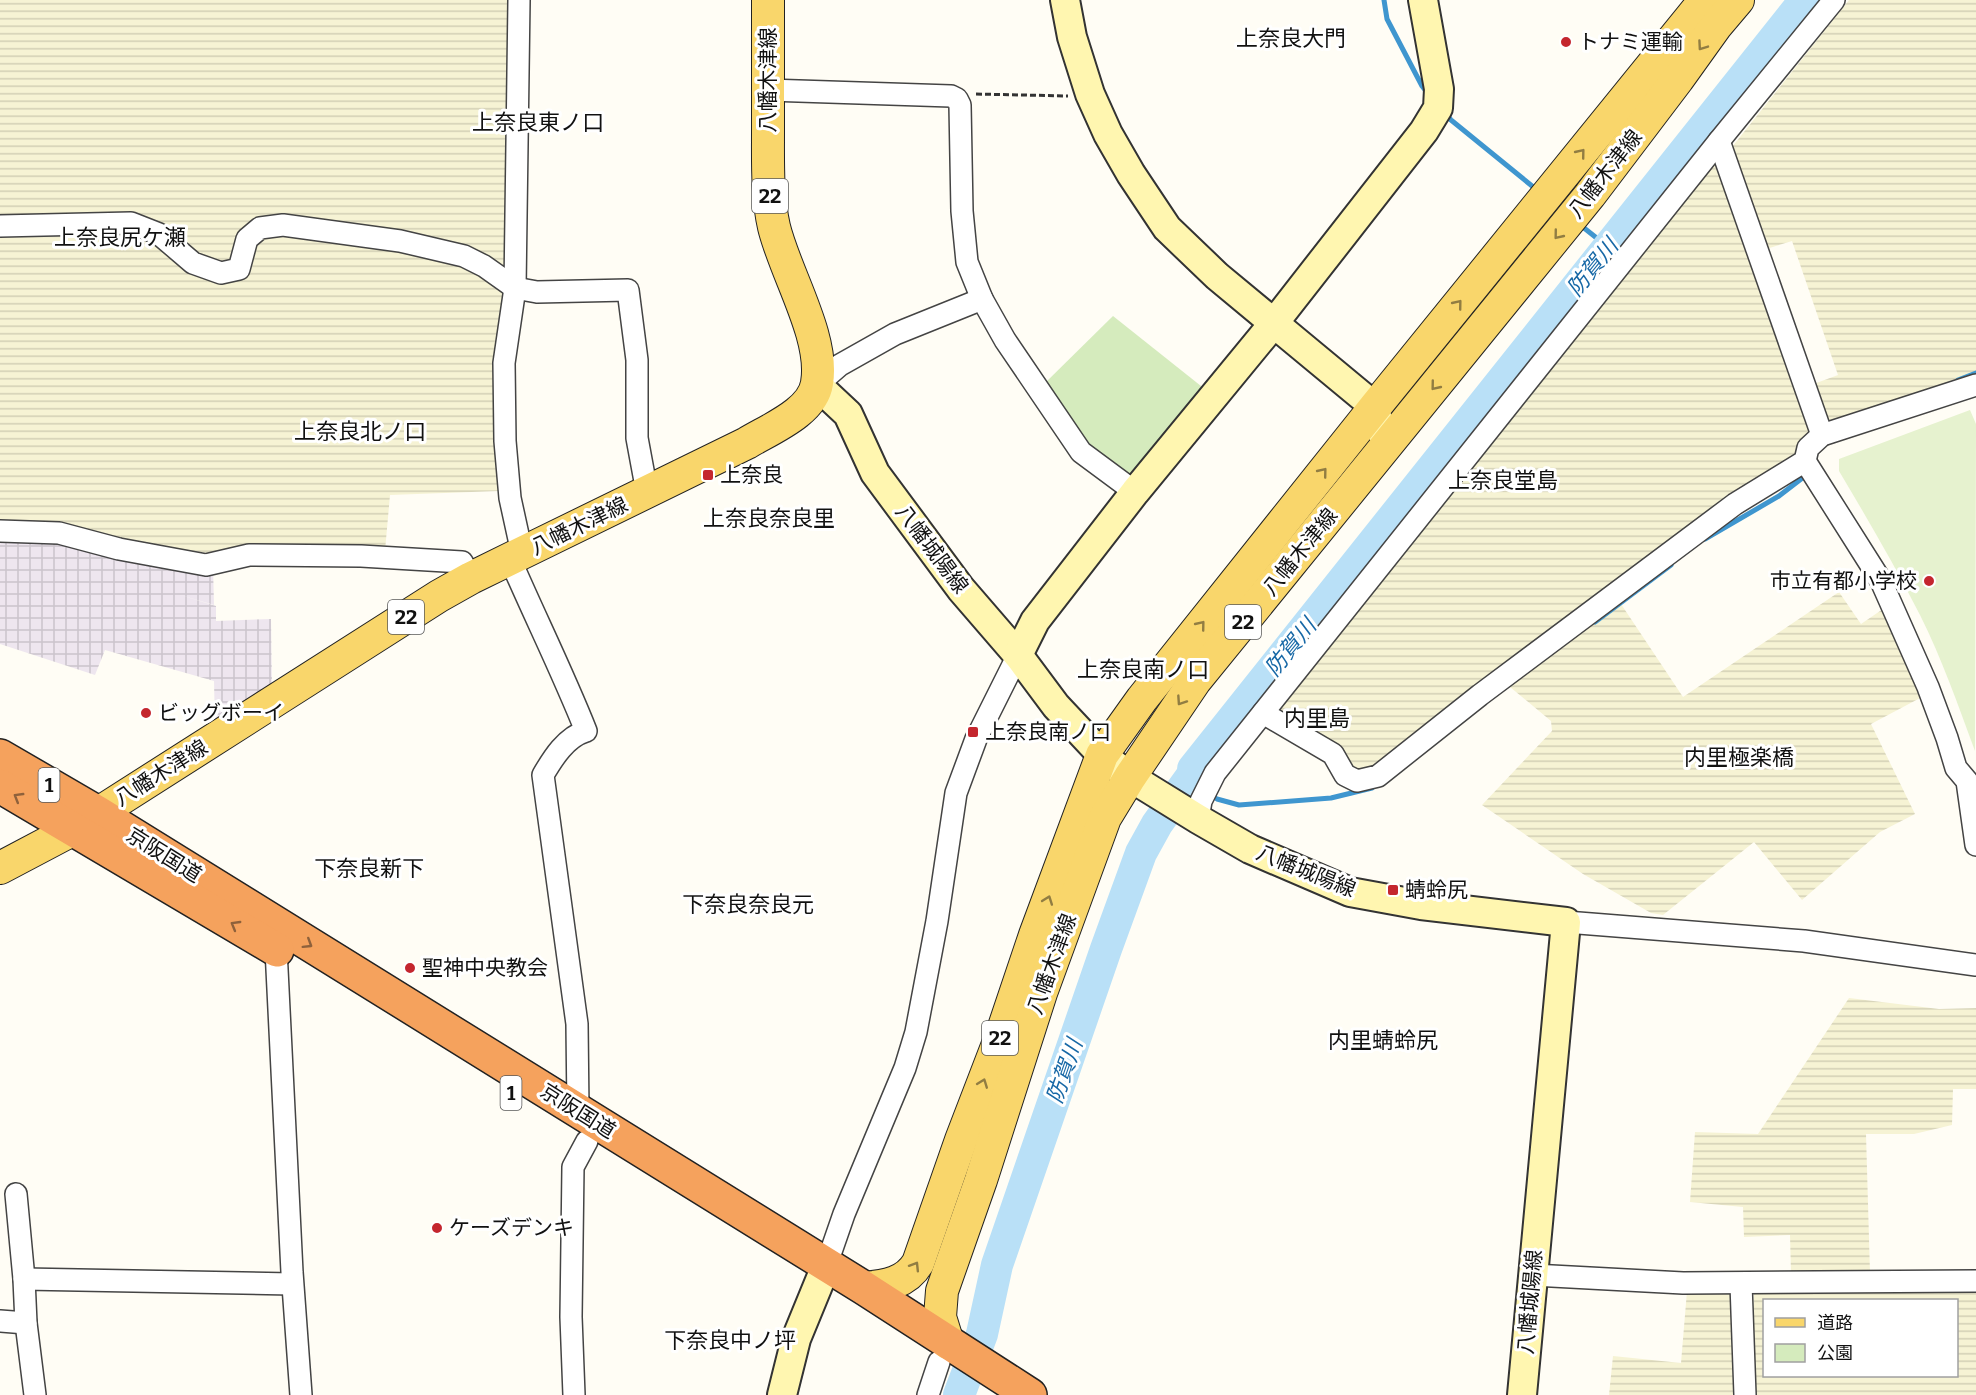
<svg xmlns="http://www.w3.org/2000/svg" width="1976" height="1395" viewBox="0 0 1976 1395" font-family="Bitter,'Noto Sans JP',serif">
	<defs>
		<pattern id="industrial-grid" width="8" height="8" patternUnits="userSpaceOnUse" patternTransform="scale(1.5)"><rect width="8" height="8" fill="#eee6ef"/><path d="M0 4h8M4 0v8" fill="none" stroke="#cbc4cc"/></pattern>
		<pattern id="farmland-rules" width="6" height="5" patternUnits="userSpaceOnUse" patternTransform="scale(1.5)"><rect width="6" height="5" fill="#f6f3d4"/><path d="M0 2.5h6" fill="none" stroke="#d2cfb5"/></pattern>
	</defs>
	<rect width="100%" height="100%" fill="#fffdf5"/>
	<path fill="url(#industrial-grid)" d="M0 538 54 539 213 566 214 605 177 594 216 606V621L271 619 272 688 215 728 214 681 105 650 95 675 0 644Z"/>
	<g fill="url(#farmland-rules)" fill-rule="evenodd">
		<path d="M0 0H522L516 235 496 347 499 491 390 495 385 551 236 548 206 553 0 521Z"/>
		<path d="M1849 0H1976V378L1828 429 1811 385 1838 375 1792 241 1763 250 1732 147Z"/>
		<path d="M1718 165 1811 436 1796 458 1452 711 1359 776 1277 712 1710 167Z"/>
		<path d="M1839 592 1861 624 1883 609 1922 697 1871 724 1915 814 1880 832 1802 900 1754 842 1663 915 1651 913 1583 874 1482 805 1552 731 1551 721 1510 687 1621 604 1683 697Z"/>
		<path d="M1849 998 1939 1009 1976 1008V1089H1953L1952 1125 1914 1134H1866L1870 1273H1791L1790 1235 1744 1237 1743 1207 1690 1202 1695 1132 1758 1134Z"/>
		<path d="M1687 1291 1734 1294 1738 1395H1609L1613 1356 1681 1363Z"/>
		<path d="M1976 1291V1395H1753L1751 1355 1754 1292ZM1764 1300H1956V1376H1764Z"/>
	</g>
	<path fill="#d5ebbd" d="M1113 316 1206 390 1135 475H1122L1083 448 1043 385Z"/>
	<path fill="#e6f2cf" d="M1970 410 1976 424 1975 751C1958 705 1942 659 1920 615 1895 566 1867 518 1839 471V459Z"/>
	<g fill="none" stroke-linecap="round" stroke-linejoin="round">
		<g stroke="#3f96cf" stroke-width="5">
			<path d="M1384 0 1387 19 1422 86 1429 95"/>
			<path d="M1445 113 1451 120 1537 190"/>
			<path d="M1579 224 1608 247"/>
			<path d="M1958 380 1976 373"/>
			<path d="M1705 539 1779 496 1805 476 1804 472"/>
			<path d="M1595 622 1671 565"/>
			<path d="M1186 780 1201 790"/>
			<path d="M1209 794 1217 799 1239 805 1331 798 1372 788 1375 785"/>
		</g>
		<path stroke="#b9e0f7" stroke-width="32" d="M959 1395 982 1334 997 1265 1106 949 1141 853 1157 824 1193 774V769L1805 0"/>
		<g stroke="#444" stroke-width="24">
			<g id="street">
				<path d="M519 0 515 288 504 363 505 441 510 498 522 553"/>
				<path d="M768 90 951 96 957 99 960 105 962 211 967 262 982 299 1005 340 1081 452 1135 492"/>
				<path d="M1719 141 1822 435"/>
				<path d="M0 226 131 223 159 234 193 263 221 273 239 269 247 239 260 228 283 225 400 241 464 256 484 266 515 288 537 292 628 290 637 360V438L647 492"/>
				<path d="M817 385 840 365 895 334 982 299"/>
				<path d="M1805 461 1881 581 1928 687 1947 738 1956 768 1967 781 1976 845"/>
				<path d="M0 531 59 533 119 549 206 565 249 555 361 556 462 562 471 578"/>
				<path d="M510 559C535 617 563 673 586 731 566 737 553 758 543 775L577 1024 578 1111"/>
				<path d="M1263 713 1333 754 1345 775 1357 781 1378 776 1480 695 1735 504 1805 461 1808 448 1822 435 1976 385"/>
				<path d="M1198 819 1201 801 1215 773 1719 141 1834 0"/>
				<path d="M1566 922 1804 941 1976 965"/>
				<path d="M276 949 292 1272 301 1395"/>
				<path d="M16 1194 24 1279 26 1323 35 1395"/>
				<path d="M826 1266 844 1214 905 1068 916 1032 937 921 956 793 976 739 1018 655"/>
				<path d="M1533 1275 1683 1283 1976 1281"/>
				<path d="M24 1279 292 1284"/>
				<path d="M1741 1284 1745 1395"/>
				<path d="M0 1321 26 1323"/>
				<path d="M574 1395 571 1317 573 1167 587 1141"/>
				<path d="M928 1395 939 1362"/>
			</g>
		</g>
		<g stroke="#333" stroke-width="32">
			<g id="secondary">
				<path d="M1065 0 1072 37 1090 94 1108 134 1131 174 1167 228 1217 276 1375 407 1380 430"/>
				<path d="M817 385 848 414 875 473 961 589 1018 655 1056 706 1102 755 1130 777 1198 819 1250 849 1350 892 1421 905 1566 922 1522 1395"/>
				<path d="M1018 655 1035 621 1135 492 1274 323 1424 131 1438 108 1439 89 1423 0"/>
				<path d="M782 1395 796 1339 826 1266"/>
			</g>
		</g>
		<g stroke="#222" stroke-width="34">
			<g id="primary">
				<path d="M0 868 72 830 439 596 471 578 747 443C770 429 813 412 817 383 825 337 785 273 774 227 767 196 768 163 768 132 768 88 768 44 768 0"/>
				<path d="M864 1288C886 1286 906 1283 918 1263L961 1140 1001 1036 1035 935 1102 755 1142 699 1375 407 1705 0"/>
				<path d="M948 1343 940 1317 942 1291 981 1180 1041 993 1105 818 1130 777 1195 681 1590 195 1678 79 1716 26 1738 0"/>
			</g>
		</g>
		<g stroke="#222" stroke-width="36">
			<g id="highway">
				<path d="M0 756 98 813 864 1288 1030 1395"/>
				<path d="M0 786 277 950"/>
			</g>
		</g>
		<path stroke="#333" stroke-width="3" stroke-dasharray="6 3" stroke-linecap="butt" d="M976 94 1068 96"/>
		<use href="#street" stroke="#fff" stroke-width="21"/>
		<use href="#secondary" stroke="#fff6b0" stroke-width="28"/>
		<use href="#primary" stroke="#f9d66b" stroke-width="32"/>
		<use href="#highway" stroke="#f5a25d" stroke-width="33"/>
	</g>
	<defs><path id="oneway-chevron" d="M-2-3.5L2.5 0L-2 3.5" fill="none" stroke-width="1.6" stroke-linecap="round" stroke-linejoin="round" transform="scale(1.5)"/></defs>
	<g stroke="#917d42">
		<use href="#oneway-chevron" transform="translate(1702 46) rotate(125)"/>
		<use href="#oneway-chevron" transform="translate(1581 153) rotate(-51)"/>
		<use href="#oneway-chevron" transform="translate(1558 235) rotate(129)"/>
		<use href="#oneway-chevron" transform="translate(1458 304) rotate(-51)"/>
		<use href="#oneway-chevron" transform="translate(1435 386) rotate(129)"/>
		<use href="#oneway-chevron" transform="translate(1323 472) rotate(-51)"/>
		<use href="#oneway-chevron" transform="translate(1201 625) rotate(-51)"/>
		<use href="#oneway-chevron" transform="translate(1181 701) rotate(124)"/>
		<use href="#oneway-chevron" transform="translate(1048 900) rotate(-70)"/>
		<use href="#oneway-chevron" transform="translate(983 1083) rotate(-69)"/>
		<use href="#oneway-chevron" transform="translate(915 1266) rotate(-58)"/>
	</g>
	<g stroke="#8e613b">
		<use href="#oneway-chevron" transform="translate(18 797) rotate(-149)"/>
		<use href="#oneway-chevron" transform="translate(235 925) rotate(-150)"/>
		<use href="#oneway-chevron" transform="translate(308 944) rotate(32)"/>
	</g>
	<g fill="#c4262e" stroke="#fff" stroke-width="2">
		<circle cx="1566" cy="42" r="6"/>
		<rect x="702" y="469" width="12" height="12" rx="3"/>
		<circle cx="1929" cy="581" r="6"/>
		<circle cx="146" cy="713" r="6"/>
		<rect x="967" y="726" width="12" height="12" rx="3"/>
		<rect x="1387" y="884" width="12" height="12" rx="3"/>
		<circle cx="410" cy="968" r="6"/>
		<circle cx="437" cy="1228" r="6"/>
	</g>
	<g text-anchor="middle" stroke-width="6" stroke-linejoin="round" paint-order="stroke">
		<g fill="#fff" stroke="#585858" stroke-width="1.5">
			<rect x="752" y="179" width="36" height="34" rx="4.5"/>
			<rect x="388" y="600" width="36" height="34" rx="4.5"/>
			<rect x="1225" y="605" width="36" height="34" rx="4.5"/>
			<rect x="38.5" y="768" width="21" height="34" rx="4.5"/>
			<rect x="982" y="1021" width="36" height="34" rx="4.5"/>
			<rect x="500.5" y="1076" width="21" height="34" rx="4.5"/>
		</g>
		<g font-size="20" font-weight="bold" fill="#111">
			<text x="770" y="203">22</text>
			<text x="406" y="624">22</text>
			<text x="1243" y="629">22</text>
			<text x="49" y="792">1</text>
			<text x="1000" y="1045">22</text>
			<text x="511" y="1100">1</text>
		</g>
		<g font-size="21" fill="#111" stroke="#fff" text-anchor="start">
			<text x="1578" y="49">トナミ運輸</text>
			<text x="720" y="482">上奈良</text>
			<text x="1917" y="588" text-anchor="end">市立有都小学校</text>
			<text x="158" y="720">ビッグボーイ</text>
			<text x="985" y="739">上奈良南ノ口</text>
			<text x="1405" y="897">蜻蛉尻</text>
			<text x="422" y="975">聖神中央教会</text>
			<text x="449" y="1235">ケーズデンキ</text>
		</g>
		<g font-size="21" fill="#111" stroke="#fff">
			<text transform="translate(768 80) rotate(-90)" y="7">八幡木津線</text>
			<text transform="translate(1605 174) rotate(-52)" y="7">八幡木津線</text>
			<text transform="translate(579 526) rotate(-26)" y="7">八幡木津線</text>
			<text transform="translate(932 549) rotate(53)" y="7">八幡城陽線</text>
			<text transform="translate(1300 552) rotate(-51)" y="7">八幡木津線</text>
			<text transform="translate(161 773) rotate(-32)" y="7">八幡木津線</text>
			<text transform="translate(164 855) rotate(32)" y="7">京阪国道</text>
			<text transform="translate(1306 871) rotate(22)" y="7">八幡城陽線</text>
			<text transform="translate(1052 964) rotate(-70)" y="7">八幡木津線</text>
			<text transform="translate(578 1111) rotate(32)" y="7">京阪国道</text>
			<text transform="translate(1530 1302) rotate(-85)" y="7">八幡城陽線</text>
		</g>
		<g font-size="22" fill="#111" stroke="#fff">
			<text x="1291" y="46">上奈良大門</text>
			<text x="538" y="130">上奈良東ノ口</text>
			<text x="120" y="245">上奈良尻ケ瀬</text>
			<text x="360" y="439">上奈良北ノ口</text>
			<text x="1503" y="488">上奈良堂島</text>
			<text x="769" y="526">上奈良奈良里</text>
			<text x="1143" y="677">上奈良南ノ口</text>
			<text x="1317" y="726">内里島</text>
			<text x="1739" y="765">内里極楽橋</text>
			<text x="369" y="876">下奈良新下</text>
			<text x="748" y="912">下奈良奈良元</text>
			<text x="1383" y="1048">内里蜻蛉尻</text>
			<text x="730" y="1348">下奈良中ノ坪</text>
		</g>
		<g font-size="22" font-style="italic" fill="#1768a6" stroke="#fff">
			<text transform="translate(1592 267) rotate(-51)" y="8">防賀川</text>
			<text transform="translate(1290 647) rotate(-51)" y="8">防賀川</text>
			<text transform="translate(1064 1071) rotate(-71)" y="8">防賀川</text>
		</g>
	</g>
	<rect x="1763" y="1299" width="195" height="78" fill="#ffffff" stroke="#a0a0a0" stroke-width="1.5"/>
	<rect x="1775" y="1318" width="30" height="9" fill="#f9d66b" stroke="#a0a0a0" stroke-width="1.5"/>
	<text x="1817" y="1329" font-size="18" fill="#111111">道路</text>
	<rect x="1775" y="1344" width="30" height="18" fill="#d5ebbd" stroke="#a0a0a0" stroke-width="1.5"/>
	<text x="1817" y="1359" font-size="18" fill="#111111">公園</text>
</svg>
